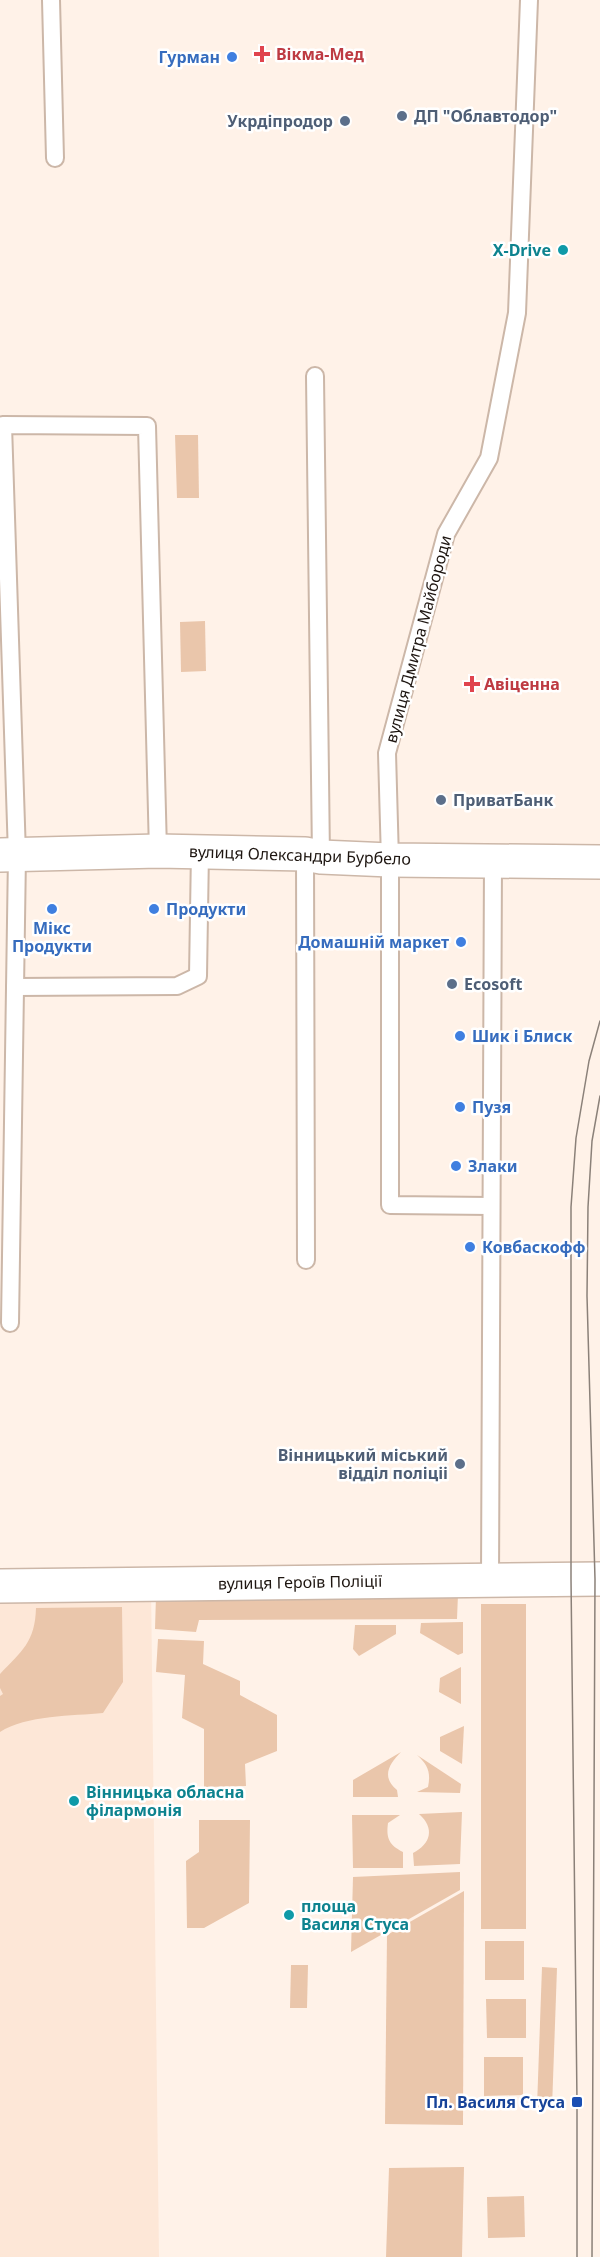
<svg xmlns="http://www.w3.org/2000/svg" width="600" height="2257" viewBox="0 0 600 2257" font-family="'Noto Sans',sans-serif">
	<rect width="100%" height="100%" fill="#fff2e8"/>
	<path fill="#fde7d7" d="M151 1584 159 2257H0V1586Z"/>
	<g fill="#eac6ab">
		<path d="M175 435H198L199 498H177Z"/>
		<path d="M205 621 206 671 181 672 180 622Z"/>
		<path d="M458 1594 457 1619 199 1620 196 1632 155 1629 156 1596Z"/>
		<rect x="481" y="1604" width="45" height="325"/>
		<path d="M122 1607 123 1682 103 1713C73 1716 26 1715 0 1732V1696L3 1694 0 1688V1674C22 1651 35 1642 36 1608Z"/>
		<path d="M463 1622V1653L458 1655 420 1633 421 1623Z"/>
		<path d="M355 1625H396V1634L359 1656 353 1649Z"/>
		<path d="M158 1639 204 1641 203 1664 240 1681V1695L277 1715V1751L245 1764 246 1786 204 1787V1729L182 1718 185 1675 156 1672Z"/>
		<path d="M461 1667V1704L439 1692 440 1678Z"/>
		<path d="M464 1726 462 1764 440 1751V1737Z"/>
		<path d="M401 1752C389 1764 381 1777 397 1790L398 1797H353V1780Z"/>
		<path d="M417 1755 461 1784 460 1793 417 1792 428 1787C431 1772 428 1765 417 1755Z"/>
		<path d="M462 1812 460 1864 414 1866 413 1853C431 1844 435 1828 419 1814Z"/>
		<path d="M352 1815H400L388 1823C386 1838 389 1845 403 1852V1868H353Z"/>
		<path d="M199 1820H250L249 1903 204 1928H187L186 1861 199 1852Z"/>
		<path d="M460 1872V1890L351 1952 353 1877Z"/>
		<path d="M464 1891 463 2125 385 2124 387 1935Z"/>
		<rect x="485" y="1941" width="39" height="39"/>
		<path d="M291 1965H308L307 2008H290Z"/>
		<path d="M542 1967 557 1968 552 2108 537 2107Z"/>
		<path d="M486 1999H526V2038H487Z"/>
		<path d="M484 2057H523V2095L484 2096Z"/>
		<path d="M464 2167 462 2257H386L389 2168Z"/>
		<path d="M524 2196 525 2237 488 2238 487 2197Z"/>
	</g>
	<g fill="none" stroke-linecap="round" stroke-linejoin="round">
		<g stroke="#ccb7a8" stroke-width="20">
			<g id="service">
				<path d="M51 0 55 158"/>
				<path d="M315 376 321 857"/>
				<path d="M305 854 306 1260"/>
				<path d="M15 987 177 986 198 976 200 851"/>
				<path d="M491 1206 390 1205V860L387 753 446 534 489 458 517 313 529 0"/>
				<path d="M10 1323 17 855 3 425 147 426 158 851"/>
				<path d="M490 1580 493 860"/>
			</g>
		</g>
		<g stroke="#ccb7a8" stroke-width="36">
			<g id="minor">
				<path d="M0 855 158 851 305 854 321 857 390 860 600 862"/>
				<path d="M0 1586 600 1579"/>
			</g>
		</g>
		<use href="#service" stroke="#fff" stroke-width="16"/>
		<use href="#minor" stroke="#fff" stroke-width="33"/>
		<g stroke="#8b8179" stroke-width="1.5">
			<path d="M577 2257V2102L571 1579V1207L576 1138 589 1061 600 1021"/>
			<path d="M592 2257 595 1579 587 1296 588 1207 592 1141 600 1096"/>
		</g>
	</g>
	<g fill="#e0444e" stroke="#fff" stroke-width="2">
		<path d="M259 45h6v6h6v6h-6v6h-6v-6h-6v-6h6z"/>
		<path d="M469 675h6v6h6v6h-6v6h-6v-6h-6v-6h6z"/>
	</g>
	<g fill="#3f7fe0" stroke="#fff" stroke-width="2">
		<circle cx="232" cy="57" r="6"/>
		<circle cx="52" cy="909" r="6"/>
		<circle cx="154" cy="909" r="6"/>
		<circle cx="461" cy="942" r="6"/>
		<circle cx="460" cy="1036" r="6"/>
		<circle cx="460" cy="1107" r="6"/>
		<circle cx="456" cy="1166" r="6"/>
		<circle cx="470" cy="1247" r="6"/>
	</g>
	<g fill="#5c6f8a" stroke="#fff" stroke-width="2">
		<circle cx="402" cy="116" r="6"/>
		<circle cx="345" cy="121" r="6"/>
		<circle cx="441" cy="800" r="6"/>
		<circle cx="452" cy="984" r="6"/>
		<circle cx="460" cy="1464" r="6"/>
	</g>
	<g fill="#0f9aa8" stroke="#fff" stroke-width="2">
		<circle cx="563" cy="250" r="6"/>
		<circle cx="74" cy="1801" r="6"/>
		<circle cx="289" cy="1915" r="6"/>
	</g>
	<rect fill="#1a4fb4" stroke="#fff" stroke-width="2" x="571" y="2096" width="12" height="12" rx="3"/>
	<g text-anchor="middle" stroke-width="5" stroke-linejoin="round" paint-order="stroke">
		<g font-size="16" font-weight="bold" fill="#be3a42" stroke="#fff" text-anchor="start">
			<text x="276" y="60">Вікма-Мед</text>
			<text x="484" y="690">Авіценна</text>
		</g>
		<g font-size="16" font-weight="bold" fill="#366cbe" stroke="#fff" text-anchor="start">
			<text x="220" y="63" text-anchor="end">Гурман</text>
			<text x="166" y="915">Продукти</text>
			<text x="52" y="934" text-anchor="middle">Мікс<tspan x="52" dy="18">Продукти</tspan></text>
			<text x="449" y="948" text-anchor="end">Домашній маркет</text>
			<text x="472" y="1042">Шик і Блиск</text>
			<text x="472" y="1113">Пузя</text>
			<text x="468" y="1172">Злаки</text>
			<text x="482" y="1253">Ковбаскофф</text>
		</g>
		<g font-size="16" font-weight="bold" fill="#4e5e75" stroke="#fff" text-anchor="start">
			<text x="414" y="122">ДП "Облавтодор"</text>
			<text x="333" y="127" text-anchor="end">Укрдіпродор</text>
			<text x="453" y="806">ПриватБанк</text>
			<text x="464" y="990">Ecosoft</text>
			<text x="448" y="1461" text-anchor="end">Вінницький міський<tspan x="448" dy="18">відділ поліціі</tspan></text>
		</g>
		<g font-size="16" font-weight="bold" fill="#0d838f" stroke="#fff" text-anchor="start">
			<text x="551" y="256" text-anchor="end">X-Drive</text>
			<text x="86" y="1798">Вінницька обласна<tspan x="86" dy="18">філармонія</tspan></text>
			<text x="301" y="1912">площа<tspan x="301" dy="18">Василя Стуса</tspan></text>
		</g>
		<g font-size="16" fill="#1e1611" stroke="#fff">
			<text transform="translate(418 639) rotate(-75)" y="6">вулиця Дмитра Майбороди</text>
			<text transform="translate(300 855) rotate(2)" y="6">вулиця Олександри Бурбело</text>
			<text transform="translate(300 1582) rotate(-1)" y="6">вулиця Героїв Поліції</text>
		</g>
		<g font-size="16" font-weight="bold" fill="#164399" stroke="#fff" text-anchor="end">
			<text x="565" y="2108">Пл. Василя Стуса</text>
		</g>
	</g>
</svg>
